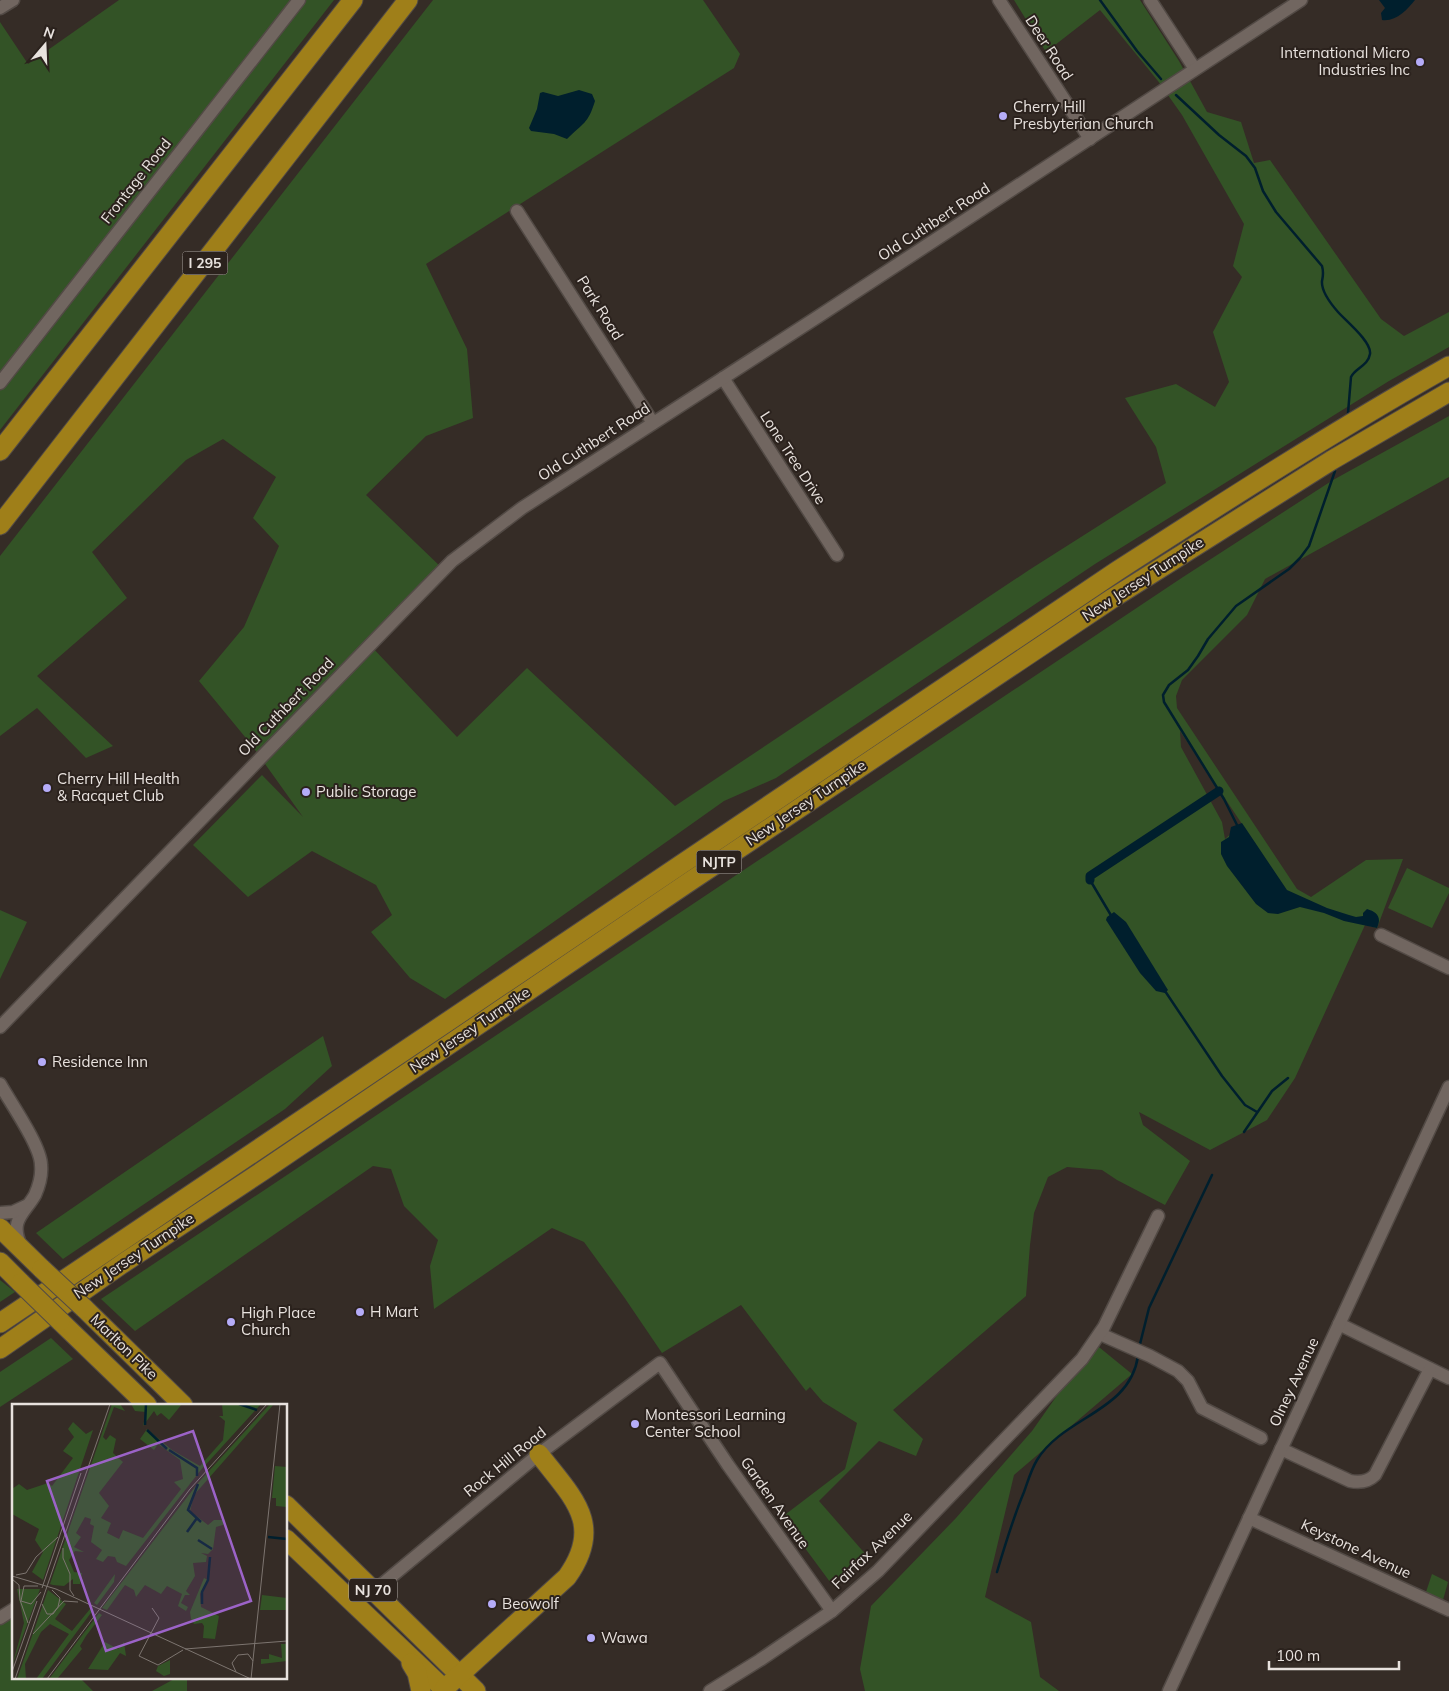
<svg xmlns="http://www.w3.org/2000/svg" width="1449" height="1691" viewBox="0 0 1449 1691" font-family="Mulish,sans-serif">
	<rect width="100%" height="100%" fill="#352c26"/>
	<g fill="#335326" fill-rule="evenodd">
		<path d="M119 0H334L0 430V22L28 64Z"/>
		<path d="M433 0H703L740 54 734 68 426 264 467 349 473 418 426 436 366 495 443 569 370 645 457 737 527 668 675 806 1029 570 1166 483 1156 447 1125 398 1176 384 1215 407 1229 382 1213 332 1242 277 1233 266 1244 224 1182 115 1158 81 1100 10 1046 52 1014 0H1140L1179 61 1207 112 1241 122 1254 163 1270 160 1381 319 1404 336 1449 312V347L1389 381 1095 564 776 778 724 801 445 999 410 978 371 932 392 915 376 885 312 851 248 897 193 845 262 775 303 817 250 743 199 681 244 627 279 546 253 518 276 477 223 439 186 460 92 552 127 598 37 676 113 746 86 758 37 708 0 736V556Z"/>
		<path d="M1449 416V477L1265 579 1247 615 1182 680 1176 696 1177 708 1297 889 1311 897 1366 860 1403 859 1377 928 1365 925 1295 1078 1267 1120 1210 1150 1139 1112 1143 1125 1190 1161 1165 1205 1117 1180 1102 1170 1067 1167 1048 1177 1034 1213 1030 1245 1026 1296 893 1410 923 1439 916 1456 879 1441 819 1501 868 1557 833 1586 782 1517 845 1469 857 1423 823 1402 810 1387 806 1391 741 1305 662 1353 624 1297 584 1242 552 1228 434 1309 430 1266 438 1240 404 1206 391 1169 373 1166 135 1331 101 1299 1180 579 1333 480ZM1180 731 1242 824 1225 839 1222 822 1181 747Z"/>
		<path d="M1407 868 1449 888V893L1432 928 1388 908Z"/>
		<path d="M0 910 27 922 0 979Z"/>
		<path d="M323 1036 332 1066 285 1109 63 1259 36 1233Z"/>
		<path d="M0 1280 15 1292 0 1302Z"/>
		<path d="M51 1338 73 1359 0 1407V1372Z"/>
		<path d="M1094 1343 1132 1374 1014 1475 985 1597 1031 1622 1040 1677 1059 1691H865L860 1669 871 1606 956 1518 1032 1431Z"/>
		<path d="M1432 1574 1448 1582 1443 1600 1426 1592Z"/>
		<path d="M14 1612V1677H79L93 1691H0V1622Z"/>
		<path d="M178 1677H187V1691H152Z"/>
	</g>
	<g fill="#001f2d">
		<path d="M1379 0H1415C1407 10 1396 22 1382 20L1381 13 1385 8Z"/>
		<path d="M579 90 592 94 595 101C588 124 583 123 567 139L554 134 531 131 529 128 537 109 540 93 543 92 558 96Z"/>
		<path d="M1242 823 1287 890 1327 908 1349 915 1356 917 1363 916V913L1367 909C1377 912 1382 917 1377 928L1344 921 1324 913 1300 907 1278 914 1268 913 1256 904 1227 866 1221 854V842L1229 837 1231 827Z"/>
		<path d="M1114 912 1126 922 1168 990 1165 993 1156 991 1140 973 1106 920 1107 917Z"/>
	</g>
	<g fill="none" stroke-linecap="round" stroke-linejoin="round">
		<g stroke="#001f2d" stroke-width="2.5">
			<path d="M1100 0 1137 51 1161 79"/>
			<path d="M1176 95 1219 135 1246 156 1255 168 1263 191 1276 212 1322 266C1324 273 1323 275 1322 281 1321 292 1331 304 1338 312 1346 321 1372 342 1370 354 1368 366 1355 368 1351 377L1348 413"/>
			<path d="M1238 827 1224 799 1164 702 1163 695 1169 685 1188 670 1198 656 1208 639 1236 606 1289 569 1300 558 1309 546 1335 471"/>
			<path d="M1090 880 1112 917"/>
			<path d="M1165 991 1222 1076 1245 1105 1257 1112"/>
			<path d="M1244 1132 1272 1091 1288 1078"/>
			<path d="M1139 1348 1149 1308 1212 1175"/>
			<path d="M997 1572C1005 1545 1013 1518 1024 1492 1028 1481 1031 1470 1037 1460 1064 1416 1130 1412 1138 1356"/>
		</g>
		<path stroke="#001f2d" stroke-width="9" d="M1090 880V876L1219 791"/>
		<g stroke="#524a45" stroke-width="15">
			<g id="minor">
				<path d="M999 0 1090 139"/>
				<path d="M1150 0 1195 69"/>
				<path d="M0 8 13 0"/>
				<path d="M517 211 653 423"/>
				<path d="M723 378 837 555"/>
				<path d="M0 383 299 0"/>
				<path d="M1381 935 1449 968"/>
				<path d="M0 1027 404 610 452 561 522 508 819 316 1301 0"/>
				<path d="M0 1084C10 1102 41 1146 41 1165 42 1175 39 1186 35 1195 24 1214 9 1220 21 1246"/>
				<path d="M0 1213 13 1212 26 1206"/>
				<path d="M1339 1324 1449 1378"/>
				<path d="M1100 1334 1150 1356 1178 1371 1188 1381 1202 1408 1261 1438"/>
				<path d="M1281 1449 1350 1481C1360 1483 1368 1482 1375 1475L1430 1369"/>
				<path d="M1249 1518 1449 1610"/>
				<path d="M374 1591 539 1454 660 1363 728 1465 832 1611"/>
				<path d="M0 1618 14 1609"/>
				<path d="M710 1691 760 1660 832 1611 878 1571 1082 1359 1104 1327 1158 1216"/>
				<path d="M1169 1691 1449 1087"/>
			</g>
		</g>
		<g stroke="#524a45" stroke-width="21">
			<g id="highway">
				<path d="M0 451 353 0"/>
				<path d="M0 525 408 0"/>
				<path d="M0 1228 42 1269"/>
				<path d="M0 1262 21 1283"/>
				<path d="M84 1308 183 1405"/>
				<path d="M60 1321 147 1405"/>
				<path d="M0 1323 1117 571C1227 500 1336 430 1449 366"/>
				<path d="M0 1349 122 1264 264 1170 686 884 1113 598 1332 460 1449 392"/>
				<path d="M286 1505 476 1691"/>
				<path d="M286 1539 446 1691"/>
				<path d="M411 1663 417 1673 421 1691"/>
				<path d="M444 1689 567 1577C605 1524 572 1497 539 1454"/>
			</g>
		</g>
		<use href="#minor" stroke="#716660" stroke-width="12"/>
		<use href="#highway" stroke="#9f7f19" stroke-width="19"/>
		<g stroke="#524a45" stroke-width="21" stroke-linecap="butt">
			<g id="highway-bridge">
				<path d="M42 1269 84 1308"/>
				<path d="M21 1283 60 1321"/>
			</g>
		</g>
		<use href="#highway-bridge" stroke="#9f7f19" stroke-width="19"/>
	</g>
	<g fill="#b5acf8" stroke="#2b221d" stroke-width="2">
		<circle cx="1420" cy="62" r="5"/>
		<circle cx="1003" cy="116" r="5"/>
		<circle cx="47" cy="788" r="5"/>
		<circle cx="306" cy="792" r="5"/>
		<circle cx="42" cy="1062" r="5"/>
		<circle cx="360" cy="1312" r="5"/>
		<circle cx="231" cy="1322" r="5"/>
		<circle cx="635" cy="1424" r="5"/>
		<circle cx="492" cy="1604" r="5"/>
		<circle cx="591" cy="1638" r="5"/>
	</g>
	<g text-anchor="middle" stroke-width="4" stroke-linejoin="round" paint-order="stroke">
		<g fill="#2b221d" stroke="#afa8a4" stroke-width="1">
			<rect x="182.5" y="251.5" width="45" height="23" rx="4"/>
			<rect x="696.5" y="850.5" width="45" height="23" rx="4"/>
			<rect x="349" y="1578.5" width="48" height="23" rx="4"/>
		</g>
		<g font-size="14" font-weight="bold" fill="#e8e2de">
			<text x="205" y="268">I 295</text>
			<text x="719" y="867">NJTP</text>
			<text x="373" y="1595">NJ 70</text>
		</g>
		<g font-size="15" fill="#e8e2de" stroke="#2b221d">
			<text transform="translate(1049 48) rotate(57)" y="5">Deer Road</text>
			<text transform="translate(136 181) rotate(-52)" y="5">Frontage Road</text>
			<text transform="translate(934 222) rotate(-33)" y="5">Old Cuthbert Road</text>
			<text transform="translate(600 308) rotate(58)" y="5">Park Road</text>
			<text transform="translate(594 442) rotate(-33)" y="5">Old Cuthbert Road</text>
			<text transform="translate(793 458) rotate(57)" y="5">Lone Tree Drive</text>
			<text transform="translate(1143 579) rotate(-33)" y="5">New Jersey Turnpike</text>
			<text transform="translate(286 707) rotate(-46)" y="5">Old Cuthbert Road</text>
			<text transform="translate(806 803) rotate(-34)" y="5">New Jersey Turnpike</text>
			<text transform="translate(470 1030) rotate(-34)" y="5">New Jersey Turnpike</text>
			<text transform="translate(134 1256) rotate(-34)" y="5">New Jersey Turnpike</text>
			<text transform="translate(124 1347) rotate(44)" y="5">Marlton Pike</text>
			<text transform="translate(1294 1382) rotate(-65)" y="5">Olney Avenue</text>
			<text transform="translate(505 1462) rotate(-39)" y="5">Rock Hill Road</text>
			<text transform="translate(775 1503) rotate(55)" y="5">Garden Avenue</text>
			<text transform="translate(1356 1549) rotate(25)" y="5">Keystone Avenue</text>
			<text transform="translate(872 1550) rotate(-44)" y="5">Fairfax Avenue</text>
		</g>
		<g font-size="15" fill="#e8e2de" stroke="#2b221d" text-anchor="start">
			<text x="1410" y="58" text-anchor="end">International Micro<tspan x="1410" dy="17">Industries Inc</tspan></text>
			<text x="1013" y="112">Cherry Hill<tspan x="1013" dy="17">Presbyterian Church</tspan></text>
			<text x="57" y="784">Cherry Hill Health<tspan x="57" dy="17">&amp; Racquet Club</tspan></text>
			<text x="316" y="797">Public Storage</text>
			<text x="52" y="1067">Residence Inn</text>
			<text x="370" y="1317">H Mart</text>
			<text x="241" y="1318">High Place<tspan x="241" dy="17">Church</tspan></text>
			<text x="645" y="1420">Montessori Learning<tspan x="645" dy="17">Center School</tspan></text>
			<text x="502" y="1609">Beowolf</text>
			<text x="601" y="1643">Wawa</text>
		</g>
	</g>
	<g transform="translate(12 1404)">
		<rect width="275" height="275" fill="#352c26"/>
		<path d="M100 0H108L113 7 102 3 91 33 94 36 98 31 104 35 101 49 111 58 87 89 97 102 89 114 99 119 95 129 107 135 111 126 131 134 169 85 162 78 171 75 168 56 146 40 142 46 128 35 135 25 160 46 188 62 211 36 213 17 207 12H211L210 0H249L188 67 114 162 105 158 103 153 96 152 91 158 84 155 90 146 79 138 82 122 78 120 79 115 73 113 64 129 69 133 62 143 72 148 63 147 57 156 62 168 70 169 68 180H61V175L52 182 41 181 38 180ZM119 0H170L157 16 149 9 145 12 142 7 131 22 134 8 123 7ZM258 0H262L182 91 178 107 196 121 202 116H212L211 121 204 123 201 145 196 150 189 149 195 152 194 158 181 159 183 172 174 187 178 191H173L169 199 176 203 174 207 166 202 170 190 155 182 149 190 133 181 124 193 122 186 113 181 95 206 90 204 186 79ZM61 18 74 30 81 26 31 176 20 168 31 148 23 136 27 125 0 110V85L7 80 15 86 36 79 40 82 61 54 51 47 62 33 56 25ZM263 62 275 63V103L264 102V94H260ZM103 170 102 178 85 201 82 199ZM192 174 196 176 188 190 189 203 207 212 203 235 191 234 192 222 190 219 182 220 179 215 178 208ZM5 185H28L0 262 12 219ZM36 186 54 200 43 215 60 227 78 205 81 206 30 275H24L57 230 38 220 29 228 13 260 14 275H5ZM250 191 275 194V206H248ZM87 209 90 211 74 232 68 242 70 245 45 275H37ZM93 238 106 245 112 238 114 252 108 249 96 266 76 265ZM269 240H275V257L249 260V255H257V250L270 254ZM158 256V270L152 272 144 267 146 262Z" fill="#335326"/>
		<path fill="none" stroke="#001f2d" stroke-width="2.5" d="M227 0 245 6M133 21 134 0M135 26 155 45M157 46 185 64V72M186 80 176 106 189 118M175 128 185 114M256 133 275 135M186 136 200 145M190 200V188L196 176 198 153"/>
		<path fill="none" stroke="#7d7570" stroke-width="1" d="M51 144V154L58 170V186L62 192M4 171 14 169 24 153 46 133M0 172 44 185 239 275M0 175 7 181 8 196 16 219M26 182H12L9 197 19 200 29 188M30 184 69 69M30 200 35 210H41L46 203 48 194 40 186M21 230 52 197 66 198M138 231 147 214 140 204M173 245 275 237M127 252 138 231M127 252 146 261 171 246M0 268 25 197M224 268 220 259 226 251 236 250 241 257M3 275 98 0M35 275 178 85 255 0M239 275 268 0"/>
		<path fill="#9c63c8" fill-opacity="0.15" stroke="#9c63c8" stroke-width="2.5" d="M181 27 239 197 94 247 35 77Z"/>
		<rect width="275" height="275" fill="none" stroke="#e8e2de" stroke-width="2.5"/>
	</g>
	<g transform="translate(45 45) rotate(19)" stroke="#2b221d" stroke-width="4" paint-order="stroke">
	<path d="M0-4L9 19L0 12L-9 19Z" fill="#e8e2de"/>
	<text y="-8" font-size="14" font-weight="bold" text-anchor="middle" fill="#e8e2de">N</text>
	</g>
	<path d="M1269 1661v8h130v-8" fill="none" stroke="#e8e2de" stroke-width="2.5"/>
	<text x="1276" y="1661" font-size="15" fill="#e8e2de" stroke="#2b221d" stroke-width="4" paint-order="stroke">100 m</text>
</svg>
